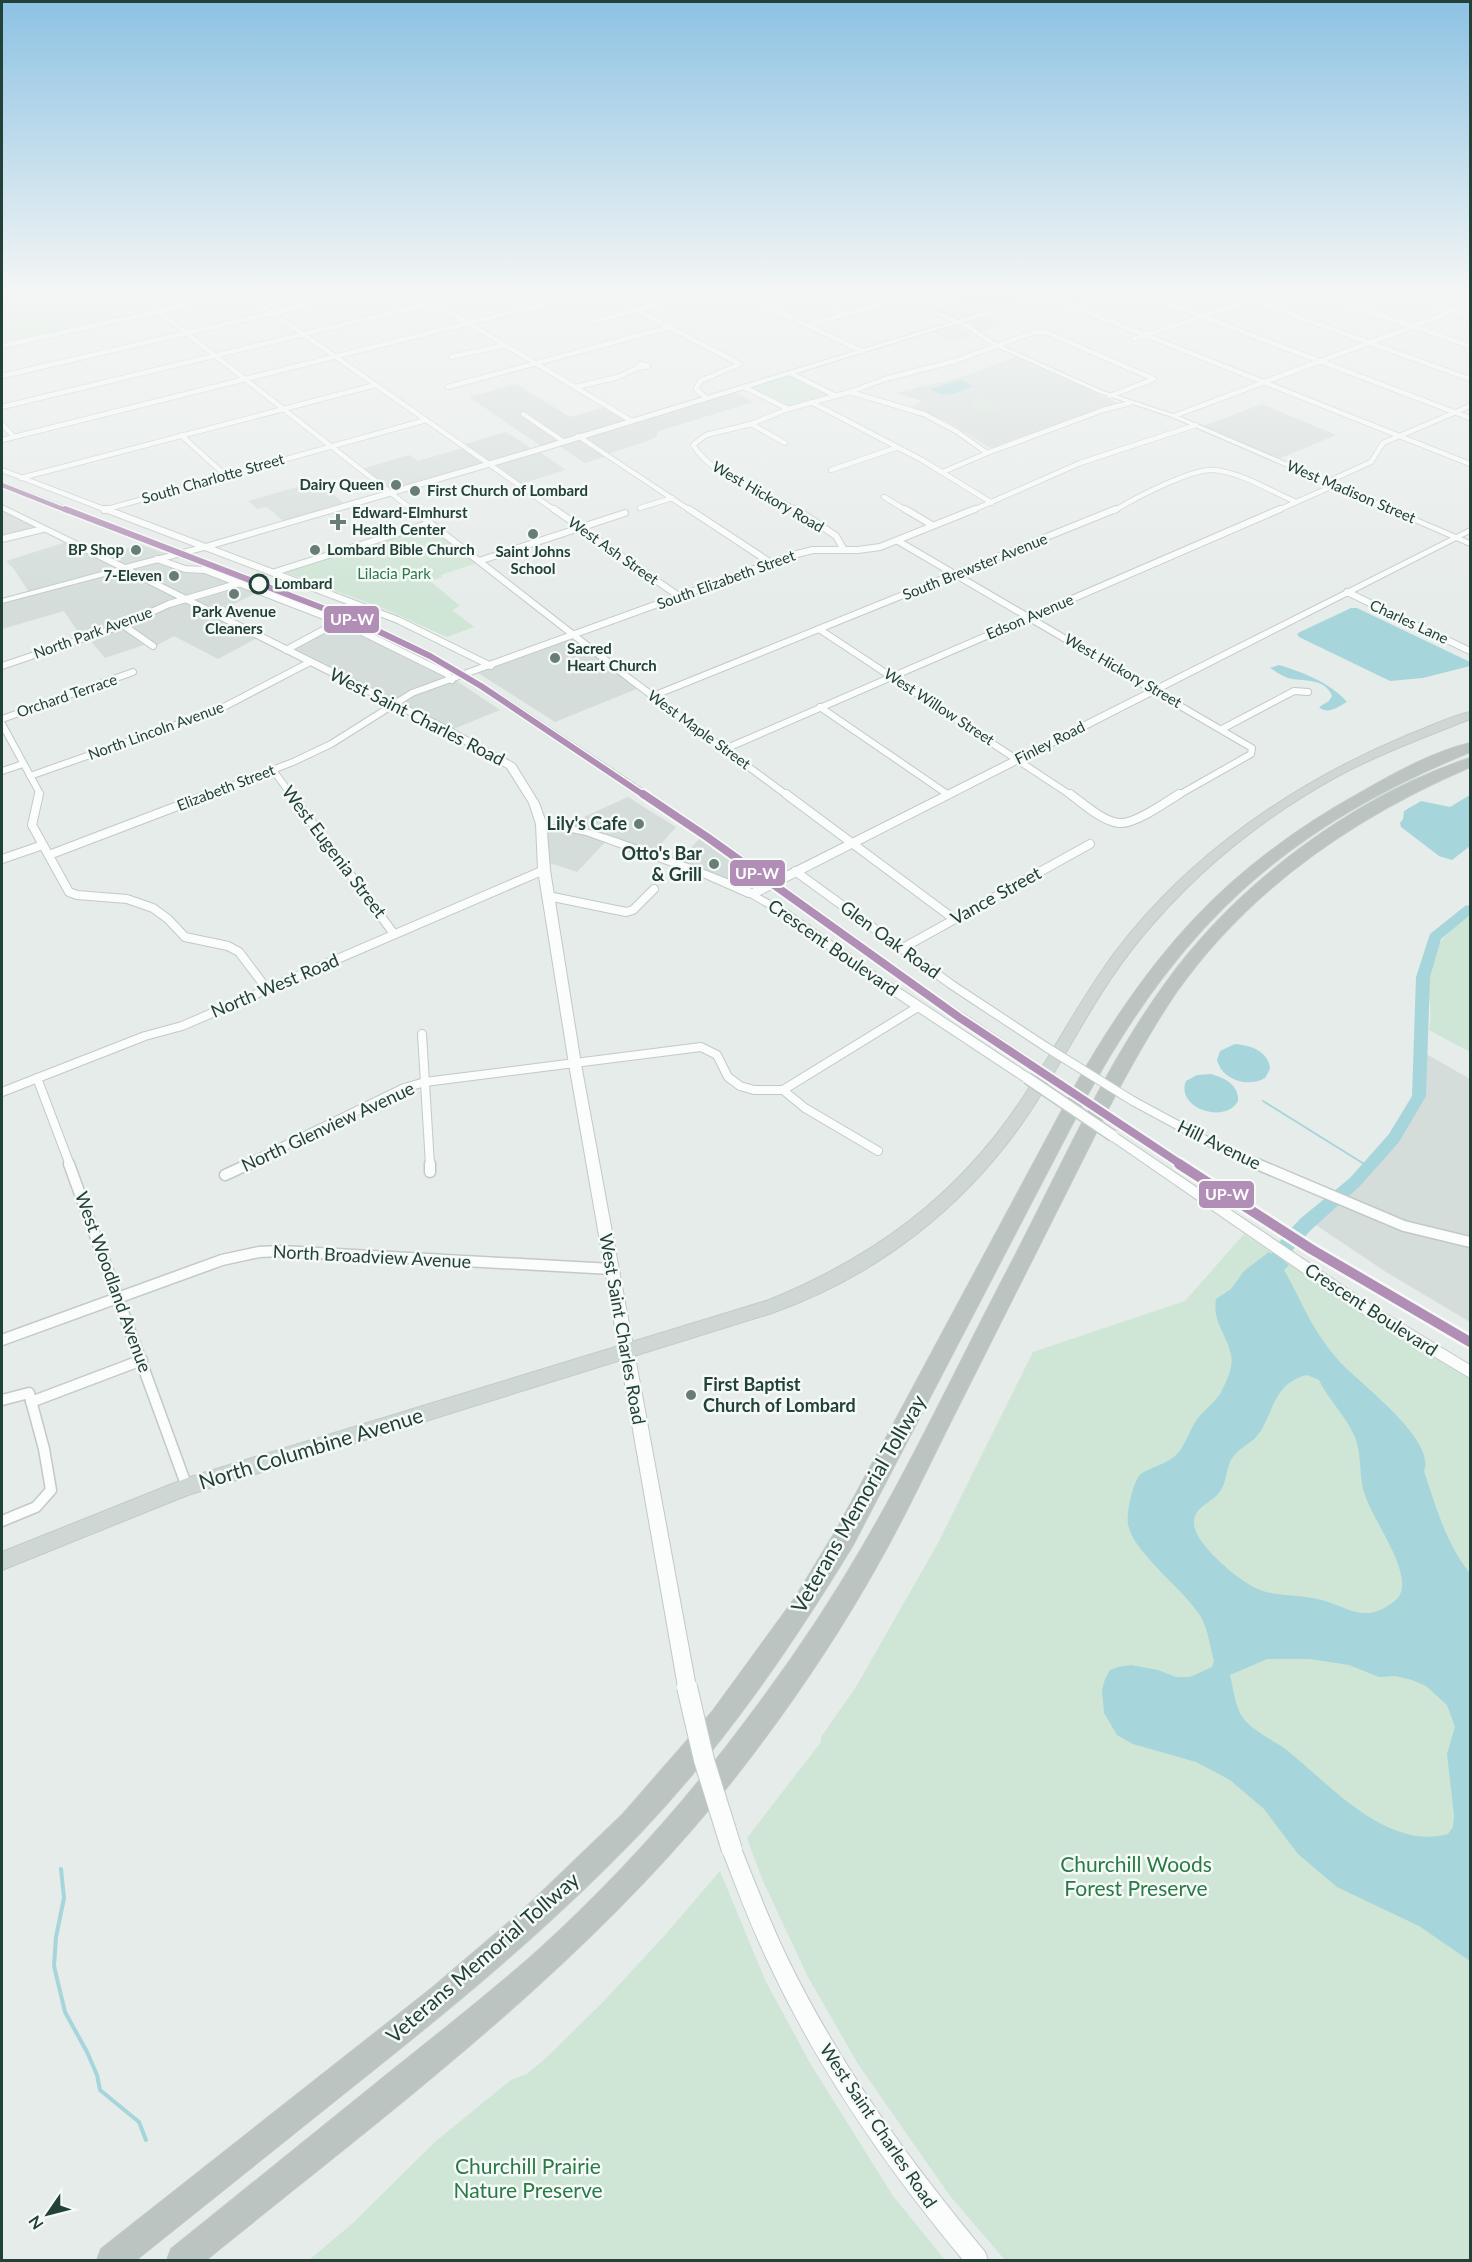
<svg xmlns="http://www.w3.org/2000/svg" width="1472" height="2262" viewBox="0 0 1472 2262" font-family="Lato,sans-serif">
	<rect width="100%" height="100%" fill="#e6ece9"/>
	<g fill="#d4ddd9">
		<path d="M1067 290H1119L1069 305 1046 296Z"/>
		<path d="M988 292 1015 303 959 321 931 309Z"/>
		<path d="M986 315 1004 325 980 333 962 323Z"/>
		<path d="M951 327H958L972 335 952 342 932 333Z"/>
		<path d="M1015 357 1118 403 990 448 946 421 912 407 921 401 896 393 965 376Z"/>
		<path d="M516 384 570 417 608 406 631 419 541 446 469 397Z"/>
		<path d="M733 391 753 402 659 431 656 437 645 442 607 454 581 436Z"/>
		<path d="M1262 404 1336 435 1278 459 1203 426Z"/>
		<path d="M506 432 531 448 488 462 465 444Z"/>
		<path d="M578 437 607 456 585 463 556 444Z"/>
		<path d="M463 448 484 463 392 491 362 469 409 455 418 461Z"/>
		<path d="M537 450 566 470 520 484 491 464Z"/>
		<path d="M318 481 346 505 284 522 267 507 257 509 248 501Z"/>
		<path d="M2 509 39 528 2 538Z"/>
		<path d="M66 542 257 638 218 659 174 636 152 648 147 644 105 658 89 639 82 638 64 611 2 629V600L29 592 13 568 6 561Z"/>
		<path d="M137 543 169 555 124 567 107 559Z"/>
		<path d="M164 558 181 566 262 590 216 613 126 568Z"/>
		<path d="M335 622 368 635 449 679 394 702 286 648Z"/>
		<path d="M574 638 639 688 555 722 478 673Z"/>
		<path d="M455 680 500 710 451 730 398 703 413 695Z"/>
		<path d="M628 797 676 827 653 853 562 827Z"/>
		<path d="M544 830H572L607 840 577 872 547 862Z"/>
		<path d="M700 838 767 884 753 892 677 862Z"/>
		<path d="M1421 1051 1470 1079V1322L1386 1272 1310 1221 1355 1182 1394 1138 1419 1096Z"/>
	</g>
	<g fill="#cfe5d5">
		<path d="M2 290H96L130 317 2 345Z"/>
		<path d="M793 375 830 396 787 407 750 388Z"/>
		<path d="M979 396 1002 403 1004 406 989 414C981 412 972 410 970 402Z"/>
		<path d="M429 525 477 563 441 575 442 577 430 581 460 606 452 610 474 627 447 637 385 609 284 572Z"/>
		<path d="M1470 915V1052L1429 1030C1432 1016 1430 1006 1429 993 1427 954 1440 936 1470 915Z"/>
		<path d="M1244 1234 1377 1323 1470 1379V2260H1005L950 2196 858 2064 808 1977 762 1879 747 1838 821 1742V1737L856 1687 938 1543 1033 1352 1185 1301Z"/>
		<path d="M720 1871 765 1980 810 2063 893 2196 945 2260H309L353 2223 436 2141 511 2080 527 2074 547 2057 603 2002 665 1935Z"/>
	</g>
	<g fill="#a6d6db" fill-rule="evenodd">
		<path d="M961 380 973 386C958 392 944 400 931 389Z"/>
		<path d="M1351 608H1357L1470 662V666L1423 678 1390 681 1299 637 1297 634 1300 632Z"/>
		<path d="M1279 665C1302 672 1331 683 1347 702 1338 707 1327 715 1319 707L1329 701 1332 696C1325 677 1303 682 1288 678 1282 676 1275 671 1270 668Z"/>
		<path d="M1470 795V846L1452 860 1439 856 1401 827 1400 823 1403 819 1404 811 1421 801 1450 807Z"/>
		<path d="M1235 1044C1251 1045 1269 1052 1270 1069L1265 1078C1248 1088 1222 1080 1217 1060L1220 1051Z"/>
		<path d="M1211 1074C1225 1078 1239 1085 1238 1101 1225 1125 1175 1108 1186 1081L1197 1075Z"/>
		<path d="M1269 1252 1289 1265 1284 1270C1297 1292 1307 1318 1322 1339 1327 1347 1333 1354 1339 1361 1358 1382 1437 1440 1424 1471 1436 1507 1446 1544 1470 1573V1961L1419 1926 1337 1887 1298 1854 1264 1809 1230 1780 1196 1762 1133 1744 1117 1735 1104 1713 1102 1690 1105 1679 1110 1670 1118 1667 1131 1665 1158 1670 1176 1677H1190L1212 1667 1214 1661C1210 1647 1208 1629 1201 1617 1185 1590 1132 1552 1128 1524 1126 1514 1133 1479 1142 1473 1154 1466 1168 1464 1178 1453 1186 1444 1189 1431 1196 1421 1202 1411 1214 1404 1220 1394 1226 1383 1234 1367 1231 1355 1227 1334 1212 1322 1216 1299L1231 1289 1244 1271ZM1307 1375 1319 1380C1328 1399 1344 1414 1353 1433 1363 1452 1358 1476 1365 1495 1373 1520 1409 1567 1401 1592 1399 1598 1394 1602 1389 1605 1360 1625 1342 1602 1312 1598 1296 1595 1280 1596 1263 1591 1243 1585 1195 1545 1194 1524 1193 1508 1209 1504 1218 1494 1227 1484 1225 1472 1231 1460 1236 1450 1250 1444 1257 1436 1274 1415 1272 1383 1307 1375ZM1267 1659H1310L1349 1665 1379 1677 1395 1676 1412 1680 1426 1686 1447 1705 1455 1727 1447 1754 1454 1815 1453 1827 1448 1834C1388 1851 1331 1786 1288 1751 1274 1740 1251 1731 1241 1715 1235 1704 1233 1687 1230 1675Z"/>
	</g>
	<g fill="none" stroke-linecap="round" stroke-linejoin="round">
		<path stroke="#a6d6db" stroke-width="2" d="M1263 1101 1369 1167"/>
		<path stroke="#a6d6db" stroke-width="4" d="M61 1869 64 1898 56 1937 54 1966 65 2012 87 2052 97 2075 100 2090 139 2122 146 2140"/>
		<path fill="#a6d6db" fill-rule="evenodd" d="M1470 905V915L1441 939 1430 977 1426 1096 1399 1142 1360 1186 1313 1228 1295 1247 1285 1261 1276 1282 1270 1284 1264 1282 1262 1277 1272 1253 1283 1237 1301 1218 1350 1178 1389 1134 1412 1096 1416 977 1430 934 1465 906Z"/>
		<g stroke="#c3c9c6" stroke-width="6">
			<g id="minor-far3">
				<path d="M131 290 414 511"/>
				<path d="M413 290 630 420"/>
				<path d="M598 290 740 364 700 381 696 389 706 398"/>
				<path d="M733 290 862 351"/>
				<path d="M822 290 846 301"/>
				<path d="M1032 290 1470 464"/>
				<path d="M1132 290 1470 418"/>
				<path d="M1223 290 1470 379"/>
				<path d="M1308 290 1470 346"/>
				<path d="M1393 290 1470 316"/>
				<path d="M243 292 556 511"/>
				<path d="M847 314 835 306C850 297 863 298 879 305"/>
				<path d="M592 322 715 290"/>
				<path d="M808 325 931 290"/>
				<path d="M1134 339 1282 290"/>
				<path d="M2 346 255 290"/>
				<path d="M451 357 505 345"/>
				<path d="M640 364 648 366 637 368Z"/>
				<path d="M790 373 836 396"/>
				<path d="M2 376 372 290"/>
				<path d="M448 387 670 327"/>
				<path d="M576 387 618 377 637 368"/>
				<path d="M744 387 788 409"/>
				<path d="M850 392 924 414 956 431 987 453 943 472"/>
				<path d="M813 403 922 460 992 503"/>
				<path d="M2 407 487 290"/>
				<path d="M523 414 563 441"/>
				<path d="M1174 416 1470 305"/>
				<path d="M2 424 14 437"/>
				<path d="M751 424 785 443"/>
				<path d="M181 435 225 475"/>
				<path d="M578 436 691 511"/>
				<path d="M2 440 601 290"/>
				<path d="M987 453 1103 410 1130 403"/>
				<path d="M2 470 109 511"/>
				<path d="M831 470 898 447"/>
				<path d="M21 478 375 385"/>
				<path d="M1327 482 1371 462 1383 443 1470 406"/>
				<path d="M884 497 907 511"/>
				<path d="M640 508 672 498"/>
				<path d="M104 510 426 420"/>
				<path d="M798 511C765 491 714 479 693 445L706 435 751 424 788 409 850 392 885 379 955 361 1035 332 1048 333 1154 379 1110 396"/>
				<path d="M971 511 1080 463 1196 425"/>
				<path d="M1114 511C1133 499 1192 468 1213 470 1241 472 1270 491 1296 502"/>
				<path d="M1276 511 1335 485"/>
			</g>
		</g>
		<g stroke="#c3c9c6" stroke-width="8">
			<g id="minor-far2">
				<path d="M105 509 398 620 491 666"/>
				<path d="M412 509 630 679 788 796"/>
				<path d="M554 509 680 597"/>
				<path d="M689 509 771 563"/>
				<path d="M796 509 836 536 844 550"/>
				<path d="M905 509 932 525"/>
				<path d="M104 510 108 509"/>
				<path d="M2 539 43 529"/>
				<path d="M898 541 1252 748 1251 754 1177 796"/>
				<path d="M157 559 185 569 205 570 352 627 447 674 452 680"/>
				<path d="M479 561 625 513"/>
				<path d="M275 572 430 523"/>
				<path d="M1347 592 1470 651"/>
				<path d="M123 625 153 646"/>
				<path d="M819 629 1072 796"/>
				<path d="M286 650 338 622"/>
				<path d="M2 666 123 625 169 604 240 583"/>
				<path d="M653 696 1116 509"/>
				<path d="M820 707 947 794"/>
				<path d="M2 719 133 672"/>
				<path d="M2 724 38 790 39 796"/>
				<path d="M1222 729 1294 691 1308 692"/>
				<path d="M725 749 1280 509"/>
				<path d="M273 770 292 796"/>
				<path d="M2 771 23 764"/>
				<path d="M30 776 218 710 310 662"/>
				<path d="M205 796 293 762 331 744 412 693 793 555 813 550H858L880 547 975 509"/>
			</g>
		</g>
		<g stroke="#c3c9c6" stroke-width="10">
			<g id="minor-far1">
				<path d="M39 794 32 825 69 892 77 895 127 899 153 908 168 919 185 937 228 946 239 952 267 989"/>
				<path d="M291 794 394 934"/>
				<path d="M786 794 954 919"/>
				<path d="M1070 794C1084 804 1102 821 1119 823 1134 825 1166 802 1179 794"/>
				<path d="M49 855 209 794"/>
				<path d="M2 859 43 845"/>
				<path d="M795 871 952 985 1046 1047"/>
				<path d="M548 896 626 912 633 910 654 889"/>
				<path d="M901 949 1090 844"/>
				<path d="M422 1034 430 1165"/>
				<path d="M37 1078 70 1165"/>
				<path d="M783 1090 805 1108 878 1151"/>
				<path d="M2 1092 145 1036 182 1026 544 870"/>
				<path d="M1133 1101 1209 1142 1261 1165"/>
				<path d="M245 1165 404 1088 425 1082 701 1047 717 1055 728 1077 740 1086 754 1090H783L918 1007"/>
			</g>
		</g>
		<g stroke="#c3c9c6" stroke-width="13">
			<g id="minor">
				<path d="M69 1164 187 1487"/>
				<path d="M430 1164V1172"/>
				<path d="M1257 1164 1404 1226 1470 1242"/>
				<path d="M225 1175 249 1164"/>
				<path d="M2 1340 222 1260 259 1252 281 1251 612 1269"/>
				<path d="M2 1400 29 1393 44 1449 51 1490 36 1507 2 1521"/>
				<path d="M31 1402 142 1360"/>
			</g>
		</g>
		<g stroke="#c3c9c6" stroke-width="2">
			<g id="tertiary">
				<path d="M881 290H888L969 325 998 344 1103 391 1176 415 1470 541V546L1172 417 1099 393 994 346 965 327Z"/>
				<path d="M124 566 128 568 127 570 2 603V599Z"/>
				<path d="M752 891 789 911 881 976 1031 1075 1033 1078 1031 1081H1023L873 982 781 915 748 896V892Z"/>
				<path d="M1113 1131 1373 1306 1470 1365V1378L1363 1314 1109 1139 1107 1136 1109 1133Z"/>
			</g>
		</g>
		<g stroke="#c1c9c6" stroke-width="2">
			<g id="secondary">
				<path d="M1058 290H1066L543 451 208 549 132 569 453 729 515 764 539 803 547 825C583 824 615 838 649 850 684 862 718 875 752 889L1470 528V533L756 897H748L705 878 586 835 566 831 547 832 550 870 581 1064 696 1687 693 1693 687 1696 681 1693 678 1687 569 1064 538 870 536 824 529 803 507 768 445 733 2 510V505L125 565 202 545 528 450Z"/>
				<path d="M732 1840 739 1843C754 1880 768 1917 785 1953 837 2062 908 2159 985 2252L988 2260H963C888 2170 821 2074 771 1968 752 1929 737 1890 722 1850L725 1843Z"/>
			</g>
		</g>
		<g stroke="#c2cbc8" stroke-width="2">
			<path id="primary" d="M1470 712V719C1425 737 1379 754 1336 777 1262 818 1194 873 1140 939 1097 991 1068 1053 1031 1110 969 1204 879 1275 772 1313L188 1495 2 1570V1552L187 1478 769 1300C874 1257 956 1197 1020 1102 1053 1053 1080 999 1116 951 1191 853 1295 782 1408 735 1429 727 1449 717 1470 712Z"/>
		</g>
		<g stroke="#c2cbc8" stroke-width="2">
			<g id="motorway">
				<path d="M1470 743V752C1288 827 1184 920 1089 1092L853 1545C791 1647 723 1746 640 1833 551 1926 453 2007 352 2087 280 2145 208 2203 136 2260H97L101 2249 432 1988 521 1912 623 1814 712 1712 795 1598 837 1529 1074 1088C1149 955 1227 866 1362 792 1395 773 1433 752 1470 743Z"/>
				<path d="M1470 758V767C1356 816 1250 888 1177 991 1151 1029 1129 1069 1108 1109 1058 1209 1008 1309 957 1409 931 1460 907 1513 879 1562 839 1634 793 1702 743 1767 594 1961 394 2107 206 2260H167L171 2249C242 2192 313 2135 384 2077 434 2037 485 1997 533 1955 603 1892 668 1822 726 1747 776 1683 822 1617 863 1546 914 1459 957 1367 1004 1277 1056 1179 1100 1074 1165 984 1237 884 1353 797 1470 758Z"/>
			</g>
		</g>
		<use href="#minor-far3" stroke="#fbfcfc" stroke-width="4.5"/>
		<use href="#minor-far2" stroke="#fbfcfc" stroke-width="6"/>
		<use href="#minor-far1" stroke="#fbfcfc" stroke-width="8"/>
		<use href="#minor" stroke="#fbfcfc" stroke-width="10"/>
		<use href="#tertiary" fill="#fbfcfc" fill-rule="evenodd"/>
		<use href="#secondary" fill="#fbfcfc" fill-rule="evenodd"/>
		<use href="#primary" fill="#ced7d4" fill-rule="evenodd"/>
		<use href="#motorway" fill="#bbc4c1" fill-rule="evenodd"/>
		<g stroke="#c7cdca" stroke-width="3">
			<path id="rail-far1" d="M2 483 349 615 432 654 500 695 652 796"/>
		</g>
		<g stroke="#c7cdca" stroke-width="4.5">
			<path id="rail" d="M650 794 711 835 947 1004 1121 1121 1314 1246 1470 1337"/>
		</g>
		<use href="#rail-far1" stroke="#f5faf7" stroke-width="1.5" stroke-dasharray="4" stroke-linecap="butt"/>
		<use href="#rail" stroke="#f5faf7" stroke-width="2" stroke-dasharray="6" stroke-linecap="butt"/>
		<g stroke="#c3c9c6" stroke-width="10" stroke-linecap="butt">
			<path id="minor-bridge" d="M1046 1047 1133 1101"/>
		</g>
		<g stroke="#c3c9c6" stroke-width="13" stroke-linecap="butt">
			<path id="tertiary-bridge" d="M1027 1078 1113 1136"/>
		</g>
		<g stroke="#c1c9c6" stroke-width="22" stroke-linecap="butt">
			<path id="secondary-bridge" d="M687 1687 704 1760 732 1850"/>
		</g>
		<use href="#minor-bridge" stroke="#fbfcfc" stroke-width="8"/>
		<use href="#tertiary-bridge" stroke="#fbfcfc" stroke-width="10"/>
		<use href="#secondary-bridge" stroke="#fbfcfc" stroke-width="20"/>
		<g stroke="#f5faf7" stroke-width="7">
			<path id="rail-1-far3" d="M2 485 68 511"/>
		</g>
		<g stroke="#f5faf7" stroke-width="9">
			<path id="rail-1-far2" d="M65 509 359 622 430 656 481 686 645 796"/>
		</g>
		<g stroke="#f5faf7" stroke-width="12">
			<path id="rail-1-far1" d="M643 794 707 837 960 1018 1182 1165"/>
		</g>
		<g stroke="#f5faf7" stroke-width="15">
			<path id="rail-1" d="M1179 1164 1311 1249 1470 1342"/>
		</g>
		<use href="#rail-1-far3" stroke="#b18eb6" stroke-width="4.5"/>
		<use href="#rail-1-far2" stroke="#b18eb6" stroke-width="6"/>
		<use href="#rail-1-far1" stroke="#b18eb6" stroke-width="8"/>
		<use href="#rail-1" stroke="#b18eb6" stroke-width="10"/>
	</g>
	<linearGradient id="sky" x2="0" y2="1"><stop stop-color="#8dc2e3"/><stop offset="0.48" stop-color="#f4f6f5"/><stop offset="1" stop-color="#f4f6f5" stop-opacity="0"/></linearGradient>
	<rect width="1472" height="606" fill="url(#sky)"/>
	<g fill="#677d76" stroke="#f5faf7" stroke-width="2">
		<circle cx="396" cy="485" r="6"/>
		<circle cx="415" cy="491" r="6"/>
		<path d="M335 513h6v6h6v6h-6v6h-6v-6h-6v-6h6z"/>
		<circle cx="533" cy="534" r="6"/>
		<circle cx="136" cy="550" r="6"/>
		<circle cx="315" cy="550" r="6"/>
		<circle cx="174" cy="576" r="6"/>
		<circle cx="234" cy="594" r="6"/>
		<circle cx="555" cy="658" r="6"/>
		<circle cx="639" cy="824" r="6"/>
		<circle cx="714" cy="864" r="6"/>
		<circle cx="691" cy="1395" r="6"/>
	</g>
	<circle fill="#f5faf7" stroke="#224138" stroke-width="3" cx="259" cy="584" r="9"/>
	<g text-anchor="middle" stroke-width="5" stroke-linejoin="round" paint-order="stroke">
		<g font-size="15" fill="#224138" stroke="#f5faf7">
			<text transform="translate(213 479) rotate(-16)" y="5">South Charlotte Street</text>
			<text transform="translate(1351 492) rotate(23)" y="5">West Madison Street</text>
			<text transform="translate(768 497) rotate(30)" y="5">West Hickory Road</text>
			<text transform="translate(613 551) rotate(35)" y="5">West Ash Street</text>
			<text transform="translate(975 567) rotate(-22)" y="5">South Brewster Avenue</text>
			<text transform="translate(726 580) rotate(-20)" y="5">South Elizabeth Street</text>
			<text transform="translate(1030 617) rotate(-23)" y="5">Edson Avenue</text>
			<text transform="translate(1409 622) rotate(25)" y="5">Charles Lane</text>
			<text transform="translate(93 633) rotate(-20)" y="5">North Park Avenue</text>
			<text transform="translate(1123 671) rotate(30)" y="5">West Hickory Street</text>
			<text transform="translate(67 696) rotate(-19)" y="5">Orchard Terrace</text>
			<text transform="translate(939 707) rotate(33)" y="5">West Willow Street</text>
			<text transform="translate(699 730) rotate(36)" y="5">West Maple Street</text>
			<text transform="translate(156 731) rotate(-20)" y="5">North Lincoln Avenue</text>
			<text transform="translate(1050 743) rotate(-27)" y="5">Finley Road</text>
			<text transform="translate(226 788) rotate(-21)" y="5">Elizabeth Street</text>
		</g>
		<g font-size="15" font-weight="bold" fill="#224138" stroke="#f5faf7" text-anchor="start">
			<text x="384" y="490" text-anchor="end">Dairy Queen</text>
			<text x="427" y="496">First Church of Lombard</text>
			<text x="352" y="518">Edward-Elmhurst<tspan x="352" dy="17">Health Center</tspan></text>
			<text x="124" y="555" text-anchor="end">BP Shop</text>
			<text x="327" y="555">Lombard Bible Church</text>
			<text x="533" y="557" text-anchor="middle">Saint Johns<tspan x="533" dy="17">School</tspan></text>
			<text x="162" y="581" text-anchor="end">7-Eleven</text>
			<text x="234" y="617" text-anchor="middle">Park Avenue<tspan x="234" dy="17">Cleaners</tspan></text>
			<text x="567" y="654">Sacred<tspan x="567" dy="17">Heart Church</tspan></text>
		</g>
		<g font-size="15" fill="#2a7a47" stroke="#f5faf7">
			<text x="394" y="579">Lilacia Park</text>
		</g>
		<g font-size="15" font-weight="bold" fill="#224138" stroke="#f5faf7" text-anchor="start">
			<text x="274" y="589">Lombard</text>
		</g>
		<g font-size="18" fill="#224138" stroke="#f5faf7">
			<text transform="translate(417 717) rotate(27)" y="6">West Saint Charles Road</text>
			<text transform="translate(334 852) rotate(53)" y="6">West Eugenia Street</text>
			<text transform="translate(996 896) rotate(-29)" y="6">Vance Street</text>
			<text transform="translate(890 940) rotate(36)" y="6">Glen Oak Road</text>
			<text transform="translate(833 948) rotate(35)" y="6">Crescent Boulevard</text>
			<text transform="translate(275 986) rotate(-23)" y="6">North West Road</text>
			<text transform="translate(328 1127) rotate(-25)" y="6">North Glenview Avenue</text>
			<text transform="translate(1219 1145) rotate(26)" y="6">Hill Avenue</text>
			<text transform="translate(372 1257) rotate(3)" y="6">North Broadview Avenue</text>
			<text transform="translate(113 1282) rotate(70)" y="6">West Woodland Avenue</text>
			<text transform="translate(1371 1310) rotate(33)" y="6">Crescent Boulevard</text>
			<text transform="translate(622 1329) rotate(80)" y="6">West Saint Charles Road</text>
			<text transform="translate(878 2126) rotate(56)" y="6">West Saint Charles Road</text>
		</g>
		<g font-size="18" font-weight="bold" fill="#224138" stroke="#f5faf7" text-anchor="end">
			<text x="627" y="830">Lily's Cafe</text>
			<text x="702" y="860">Otto's Bar<tspan x="702" dy="21">&amp; Grill</tspan></text>
			<text x="703" y="1391" text-anchor="start">First Baptist<tspan x="703" dy="21">Church of Lombard</tspan></text>
		</g>
		<g font-size="21" fill="#224138" stroke="#f5faf7">
			<text transform="translate(311 1449) rotate(-17)" y="7">North Columbine Avenue</text>
			<text transform="translate(859 1504) rotate(-60)" y="7">Veterans Memorial Tollway</text>
			<text transform="translate(483 1958) rotate(-41)" y="7">Veterans Memorial Tollway</text>
		</g>
		<g font-size="21" fill="#2a7a47" stroke="#f5faf7">
			<text x="1136" y="1872">Churchill Woods<tspan x="1136" dy="24">Forest Preserve</tspan></text>
			<text x="528" y="2174">Churchill Prairie<tspan x="528" dy="24">Nature Preserve</tspan></text>
		</g>
	</g>
	<g stroke="#f5faf7" stroke-width="2">
		<rect x="323" y="605" width="57" height="29" rx="6" fill="#b18eb6"/>
		<rect x="729" y="859" width="57" height="28" rx="6" fill="#b18eb6"/>
		<rect x="1198" y="1180" width="57" height="29" rx="6" fill="#b18eb6"/>
	</g>
	<g font-size="16" text-anchor="middle" font-weight="bold" fill="#fff">
		<text x="352" y="625">UP-W</text>
		<text x="757" y="879">UP-W</text>
		<text x="1227" y="1200">UP-W</text>
	</g>
	<rect width="1472" height="2262" fill="none" stroke="#224138" stroke-width="6"/>
	<g transform="translate(48 2214) rotate(235)" stroke="#f5faf7" stroke-width="4.5" paint-order="stroke">
	<path d="M0-4.5L10 22L0 15L-10 22Z" fill="#224138"/>
	<text y="-9" font-size="16" font-weight="bold" text-anchor="middle" fill="#224138">N</text>
	</g>
</svg>
